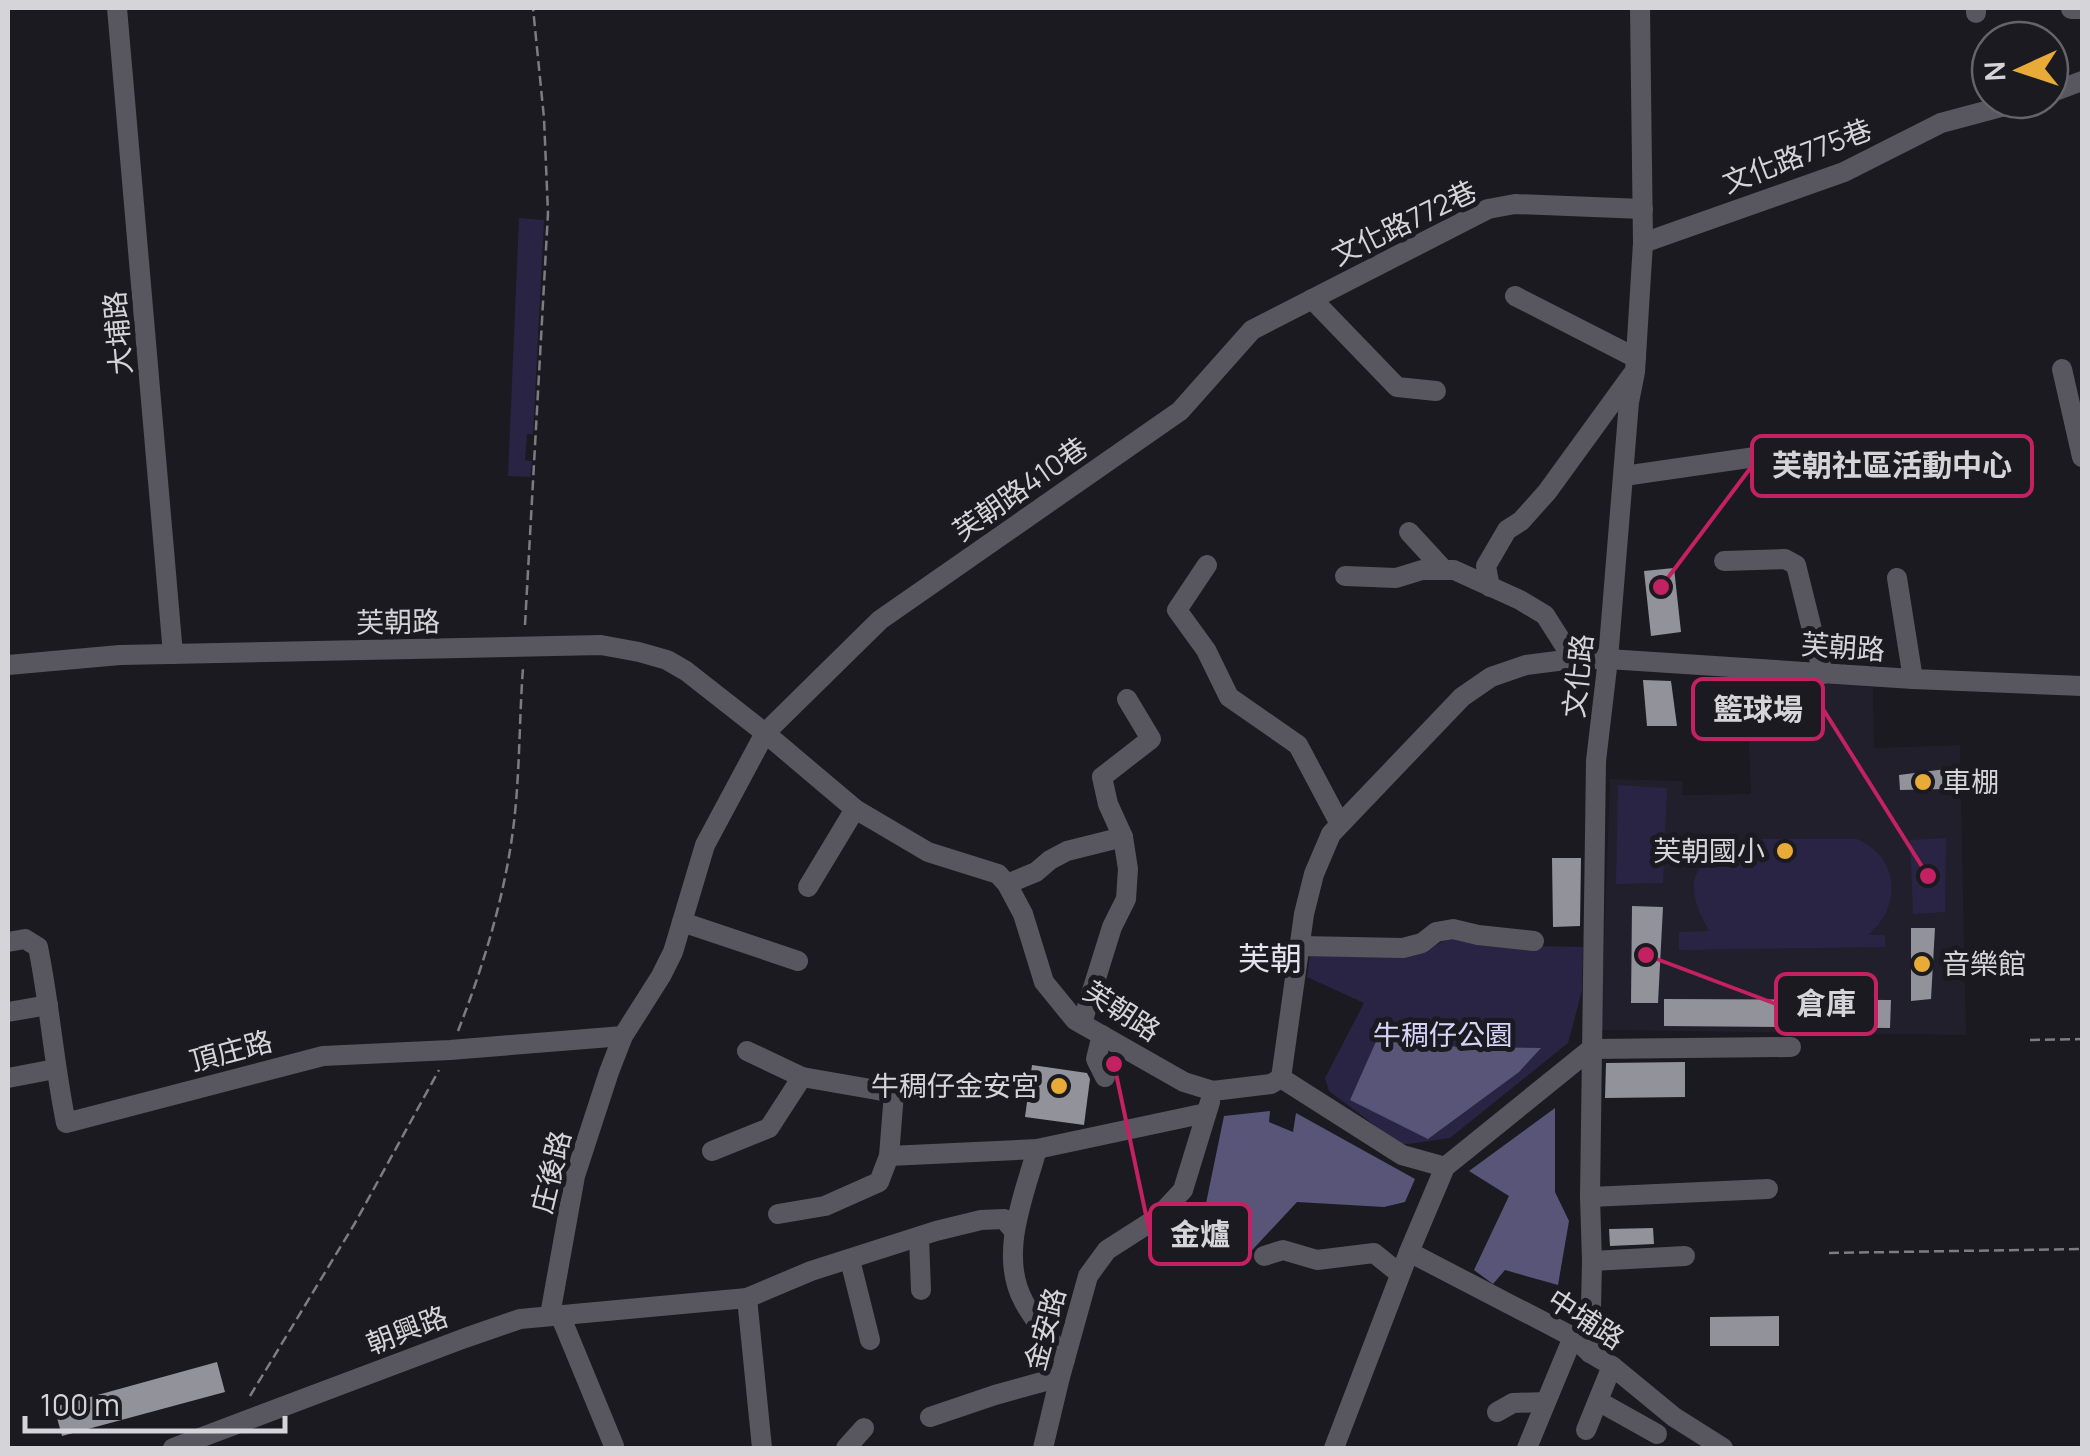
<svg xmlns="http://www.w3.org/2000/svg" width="2090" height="1456" viewBox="0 0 2090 1456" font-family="Manrope,'Noto Sans TC',sans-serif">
	<rect width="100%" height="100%" fill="#1a1a20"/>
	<path fill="#201f2b" d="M1746 678 1873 687 1874 748 1960 745 1966 1035 1601 1030 1610 779 1683 781 1682 795 1751 794Z"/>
	<g fill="#292443">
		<path d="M519 218 544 220 533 434H527L525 460 532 461 530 477 508 476Z"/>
		<path d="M1618 785 1667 788 1663 883 1616 884Z"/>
		<path d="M1946 838 1945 912 1913 914 1910 840Z"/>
		<path d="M1733 839H1857C1900 857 1902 907 1868 935H1885V947L1679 950V932L1709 931C1684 886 1689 866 1733 839Z"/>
		<path d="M1450 938 1489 945 1583 947 1582 991 1568 1043 1450 1138 1401 1145 1329 1091 1325 1078 1364 1003 1307 977 1310 954 1360 957 1418 954Z"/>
	</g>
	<g fill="#595578">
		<path d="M1414 1035 1456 1047 1541 1048 1519 1072 1428 1139 1350 1100 1378 1037Z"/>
		<path d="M1555 1108V1192L1569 1221 1558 1285 1505 1270 1493 1284 1474 1270 1509 1196 1469 1171Z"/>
		<path d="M1270 1111 1269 1122 1293 1132 1296 1113 1415 1179 1405 1202 1384 1207 1297 1202 1242 1261 1196 1258 1182 1237 1204 1213 1224 1116Z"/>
	</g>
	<g fill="#92929a">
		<path d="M1674 568 1681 632 1651 636 1644 571Z"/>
		<path d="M1643 680 1671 681 1677 726H1647Z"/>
		<path d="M1946 769 1947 789 1900 790 1899 775Z"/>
		<path d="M1552 858H1581L1580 926 1553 927Z"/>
		<path d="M1632 906 1663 907 1658 1003H1631Z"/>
		<path d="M1911 928H1935L1931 999 1911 1001Z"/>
		<path d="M1664 999 1891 1000 1890 1028 1664 1026Z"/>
		<path d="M1685 1062V1097L1605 1098 1606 1063Z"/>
		<path d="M1032 1065 1087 1073 1090 1079 1084 1125 1025 1117Z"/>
		<path d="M1653 1228 1654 1244 1610 1246 1609 1229Z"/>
		<path d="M1779 1316V1346H1710V1317Z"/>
		<path d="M217 1362 225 1392 62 1436 54 1407Z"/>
	</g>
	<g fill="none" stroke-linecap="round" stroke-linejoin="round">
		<g stroke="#7d7c82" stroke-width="2.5" stroke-dasharray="10 5" stroke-linecap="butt">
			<path d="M525 625 548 213 544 118 533 8"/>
			<path d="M458 1031C483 967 504 899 513 830 520 777 519 721 523 668"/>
			<path d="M2030 1040 2082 1039"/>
			<path d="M1829 1253 2082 1249"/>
			<path d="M250 1396 355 1223 439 1070"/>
		</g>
		<g stroke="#58575f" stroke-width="20">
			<path d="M117 8 173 654"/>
			<path d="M1976 8V13"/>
			<path d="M2071 9H2082"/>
			<path d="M2050 93 2082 81"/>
			<path d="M1643 243 1844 172 1941 123 2027 100"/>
			<path d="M1515 296 1636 358"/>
			<path d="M1312 299 1397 387 1436 391"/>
			<path d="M2062 369 2082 457"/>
			<path d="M1624 476 1769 455"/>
			<path d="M1409 532 1444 570"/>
			<path d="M1724 561 1785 559 1796 565 1823 674"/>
			<path d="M1207 565 1177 610 1206 650 1229 697 1298 745 1340 824"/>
			<path d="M1345 576 1396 578 1422 570H1454L1520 600 1545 615 1573 659"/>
			<path d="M1897 578 1913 679"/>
			<path d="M1490 587 1486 566 1507 530 1521 521 1547 492 1632 375"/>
			<path d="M8 665 120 655 601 645 639 652 667 660 686 671 765 733 855 809 928 852 998 874 1007 884 1023 914 1044 982 1075 1020 1184 1082 1213 1091 1271 1084 1281 1078"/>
			<path d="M1007 884 1036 872 1050 860 1067 851 1123 837"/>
			<path d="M808 887 855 809"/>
			<path d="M682 922 798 961"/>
			<path d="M8 942 25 939 38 947C50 1006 54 1065 66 1123L323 1056 450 1050 623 1036"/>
			<path d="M1300 946 1403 948 1422 943 1436 932 1453 929 1478 935 1534 941"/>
			<path d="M8 1012 48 1005"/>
			<path d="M1082 1023 1112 927 1126 899 1128 869 1123 837 1108 804 1102 777 1151 739 1127 699"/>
			<path d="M1102 1035 1096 1059 1105 1077"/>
			<path d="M1591 1049 1791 1047"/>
			<path d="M747 1051 802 1077"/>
			<path d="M8 1078 55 1069"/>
			<path d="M1281 1078 1304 914 1314 874 1331 834 1462 697 1491 677 1526 665 1573 659H1608L1913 679 2082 686"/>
			<path d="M1281 1078 1402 1155 1445 1167"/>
			<path d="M1037 1149C1024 1196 998 1255 1024 1302 1035 1322 1052 1341 1065 1360"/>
			<path d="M712 1151 769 1128 802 1077 894 1093 889 1156 1037 1149 1206 1113"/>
			<path d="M1590 1197 1768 1189"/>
			<path d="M778 1214 825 1206 879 1182 889 1156"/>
			<path d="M919 1237 921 1290"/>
			<path d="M1409 1252 1573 1337 1590 1353 1612 1366 1674 1417 1723 1448"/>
			<path d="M1264 1256 1283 1250 1317 1260 1374 1253 1400 1274"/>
			<path d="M850 1260 870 1340"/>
			<path d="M1592 1261 1685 1256"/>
			<path d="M747 1298 811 1271 936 1231 981 1220 1004 1219 1014 1231"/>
			<path d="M550 1315 575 1176 609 1072 623 1036 661 976 673 952 705 845 765 733 880 620 1180 411 1252 330 1488 209 1515 204 1643 209"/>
			<path d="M560 1315 614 1446"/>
			<path d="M1590 1353 1592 1261 1590 1197 1596 761 1608 659 1629 402 1635 372 1643 243 1640 8"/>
			<path d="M1598 1401 1657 1434"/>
			<path d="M1497 1412 1513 1403 1545 1402"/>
			<path d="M930 1417 995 1395 1060 1377"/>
			<path d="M1586 1430 1612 1366"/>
			<path d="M173 1448 465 1338 520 1319 747 1298 762 1448"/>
			<path d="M846 1448 864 1428"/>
			<path d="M1043 1448 1060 1377 1088 1276 1107 1250 1157 1218 1183 1190 1210 1102"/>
			<path d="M1334 1448 1409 1252 1445 1167 1591 1049"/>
			<path d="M1527 1448 1573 1337"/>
		</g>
	</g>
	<g fill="#e8ab37" stroke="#1a1a20" stroke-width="4">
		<circle cx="1923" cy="782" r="10"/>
		<circle cx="1785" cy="851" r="10"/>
		<circle cx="1922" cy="964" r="10"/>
		<circle cx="1059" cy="1086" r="10"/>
	</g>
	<g text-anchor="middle" stroke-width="10" stroke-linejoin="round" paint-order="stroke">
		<g font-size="28" fill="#d5d4d9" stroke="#1a1a20">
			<text transform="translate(1797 156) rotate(-21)" y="10">文化路775巷</text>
			<text transform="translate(1404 223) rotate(-26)" y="10">文化路772巷</text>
			<text transform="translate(118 333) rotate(-95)" y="10">大埔路</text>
			<text transform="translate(1020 489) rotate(-35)" y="10">芙朝路410巷</text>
			<text transform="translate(398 622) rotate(-1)" y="10">芙朝路</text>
			<text transform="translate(1843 647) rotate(4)" y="10">芙朝路</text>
			<text transform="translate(1578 676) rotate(-84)" y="10">文化路</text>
			<text transform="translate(1122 1011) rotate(33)" y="10">芙朝路</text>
			<text transform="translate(231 1051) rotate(-15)" y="10">頂庄路</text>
			<text transform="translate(551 1172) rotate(-76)" y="10">庄後路</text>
			<text transform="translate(1586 1319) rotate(33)" y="10">中埔路</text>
			<text transform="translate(1045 1329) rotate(-75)" y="10">金安路</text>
			<text transform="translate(407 1330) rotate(-21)" y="10">朝興路</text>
		</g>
		<g font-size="28" fill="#d5d4d9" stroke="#1a1a20" text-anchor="start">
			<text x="1943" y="792">車棚</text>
			<text x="1765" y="861" text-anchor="end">芙朝國小</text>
			<text x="1942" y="974">音樂館</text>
			<text x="1039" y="1096" text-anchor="end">牛稠仔金安宮</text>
		</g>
		<g font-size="28" fill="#d6d3f9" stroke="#1a1a20">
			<text x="1443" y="1045">牛稠仔公園</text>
		</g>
		<g font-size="32" fill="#e4e3ec" stroke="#1a1a20">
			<text x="1270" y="970">芙朝</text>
		</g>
	</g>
	<path fill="none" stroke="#c32161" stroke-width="4" d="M1661 587L1752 466M1928 876L1823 709M1646 955L1776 1004M1114 1064L1150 1234"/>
	<g fill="#c32161" stroke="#1a1a20" stroke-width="4">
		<circle cx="1661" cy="587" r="10"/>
		<circle cx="1928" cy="876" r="10"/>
		<circle cx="1646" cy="955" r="10"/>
		<circle cx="1114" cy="1064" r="10"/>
	</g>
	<g fill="#1a1a20" stroke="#c32161" stroke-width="4">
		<rect x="1752" y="436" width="280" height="60" rx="10"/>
		<rect x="1693" y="679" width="130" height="60" rx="10"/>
		<rect x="1776" y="974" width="100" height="60" rx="10"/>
		<rect x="1150" y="1204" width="100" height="60" rx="10"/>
	</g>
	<g font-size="30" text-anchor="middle" font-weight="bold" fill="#d5d4d9">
		<text x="1892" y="476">芙朝社區活動中心</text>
		<text x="1758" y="720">籃球場</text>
		<text x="1826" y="1014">倉庫</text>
		<text x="1200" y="1245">金爐</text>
	</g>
	<rect width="2090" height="1456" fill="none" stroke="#d5d4d9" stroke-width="20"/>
	<g transform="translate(2020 70) rotate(267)"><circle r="48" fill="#1a1a20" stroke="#65646a" stroke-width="2.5"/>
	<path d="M0-8L18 38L0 25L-18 38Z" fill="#e8ab37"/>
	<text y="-15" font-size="28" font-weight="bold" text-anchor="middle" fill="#d5d4d9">N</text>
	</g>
	<path d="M25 1416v15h260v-15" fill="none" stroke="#d5d4d9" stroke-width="5"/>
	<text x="40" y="1416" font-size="30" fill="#d5d4d9" stroke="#1a1a20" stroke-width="8" paint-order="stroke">100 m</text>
</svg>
